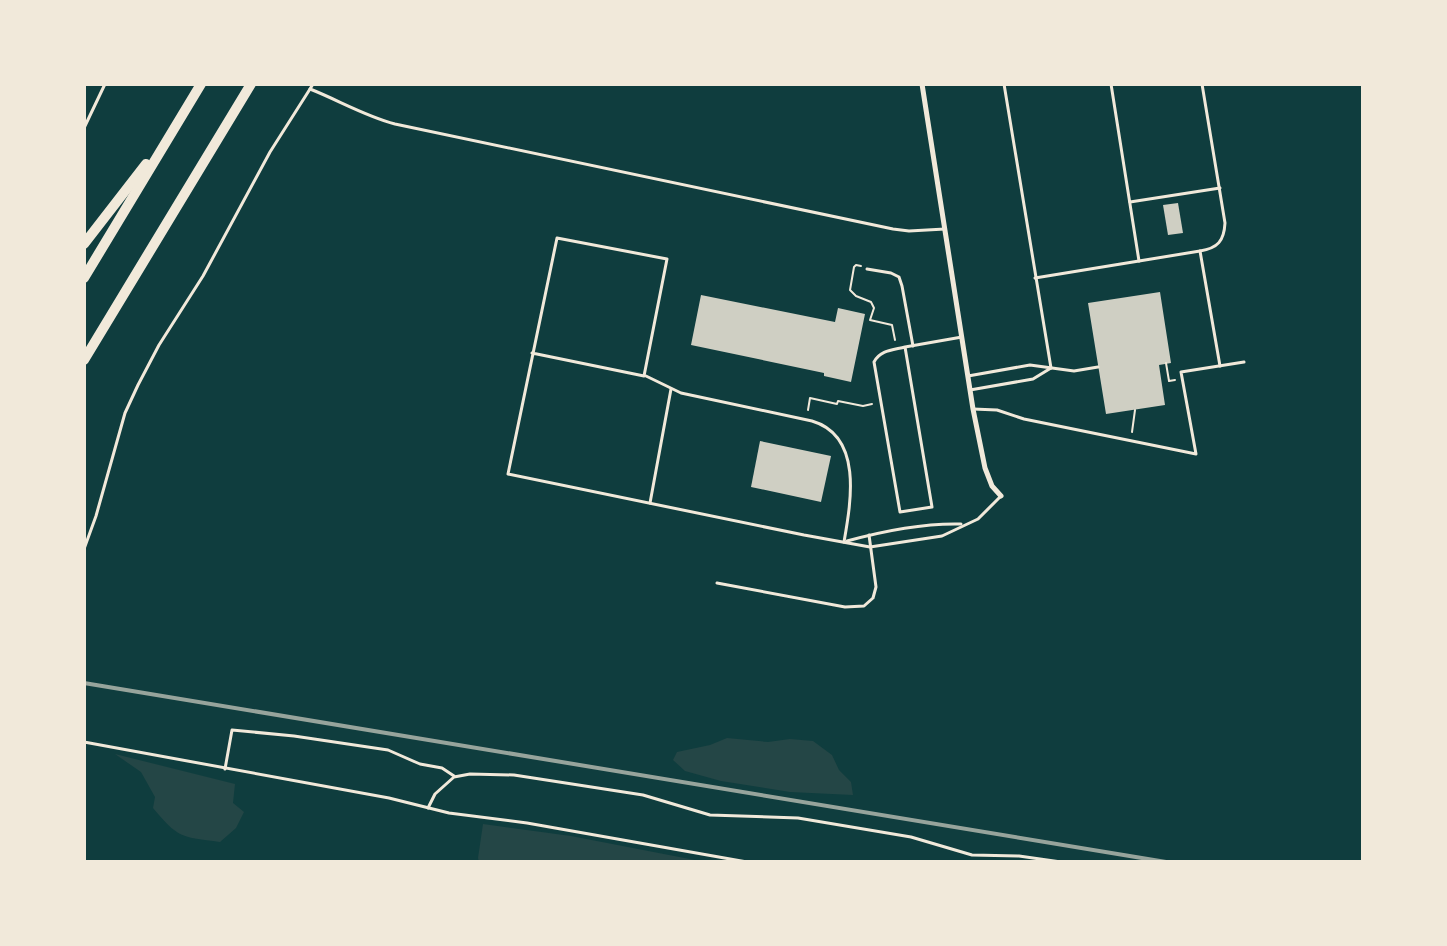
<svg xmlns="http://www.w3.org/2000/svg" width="1447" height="946" viewBox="0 0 1447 946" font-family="Commissioner,sans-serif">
	<rect width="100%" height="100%" fill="#0f3d3e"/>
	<g fill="#244646">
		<path d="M727 738 768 742 790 739 813 741 832 755 839 770 851 782 853 795 790 792 721 781 685 771 673 760 677 752 710 745Z"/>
		<path d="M115 754 235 784 233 803 244 812 236 828 220 842C181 837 178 838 153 808L155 797 141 772Z"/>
		<path d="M483 824 571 836 705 862H479L478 858Z"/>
	</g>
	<g fill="#cfcfc3">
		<path d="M1178 203 1183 233 1168 235 1163 205Z"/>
		<path d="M1160 292 1171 363 1159 365 1165 405 1106 414 1088 303Z"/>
		<path d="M701 295 835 322 838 308 865 314 851 382 824 376V373L691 345Z"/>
		<path d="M760 441 831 456 821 502 751 487Z"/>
	</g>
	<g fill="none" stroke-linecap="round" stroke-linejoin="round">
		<g stroke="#f1e9da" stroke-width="2">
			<path d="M861 266 856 265 854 267 850 290 856 296 871 302 874 308 870 320 892 325 895 340"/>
			<path d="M1166 363 1169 381 1175 380"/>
			<path d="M808 410 810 398 837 404 838 401 863 406 872 404"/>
			<path d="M1132 432 1135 410"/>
		</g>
		<g stroke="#f1e9da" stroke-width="3">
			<path d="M313 84 310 89C338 100 365 116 395 124L893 229 909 231 945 229"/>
			<path d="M1004 84 1051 368"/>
			<path d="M84 128 105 84"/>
			<path d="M1130 202 1220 188"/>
			<path d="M1200 251C1218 248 1224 241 1225 223L1202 84"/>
			<path d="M1139 261 1200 251 1220 366"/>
			<path d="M867 269 891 273 899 277 902 286 913 346"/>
			<path d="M1035 278 1139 261 1111 84"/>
			<path d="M905 347 932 507 900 512 874 362C880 350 893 350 905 347L962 337"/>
			<path d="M532 353 644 376 667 259 557 238 508 474 804 535 870 547 942 536 978 519 1001 496"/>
			<path d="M646 376 681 393 812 421C863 436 851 502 844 542"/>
			<path d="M968 376 1030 365 1074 371 1098 367"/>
			<path d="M970 390 1033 379 1051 368"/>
			<path d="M973 409 997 410 1024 419 1196 454 1181 372 1244 362"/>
			<path d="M650 503 671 389"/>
			<path d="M847 541C883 531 923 523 961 524"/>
			<path d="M84 549 96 516 125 413 138 385 159 345 203 276 270 152 310 89"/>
			<path d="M717 583 845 607 864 606 873 598 876 587 869 535"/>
			<path d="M84 742 389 798 449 813 527 823 747 862"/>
			<path d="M225 769 232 730 294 736 388 750 420 764 442 768 454 776"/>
			<path d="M428 808 435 794 454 777 470 774 514 775 643 795 710 815 798 818 911 837 972 855 1019 856 1061 862"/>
		</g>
		<path stroke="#f1e9da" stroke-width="5" d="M922 84 973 409 985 468 992 486 1001 496"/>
		<g stroke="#f1e9da" stroke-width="10">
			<path d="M84 244 146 164"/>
			<path d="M84 278 201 84"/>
			<path d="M84 360 251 84"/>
		</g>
		<path stroke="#97a49c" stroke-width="4" d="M84 683 1166 862"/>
	</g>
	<rect width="1447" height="946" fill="none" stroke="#f1e9da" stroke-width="172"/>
</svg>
